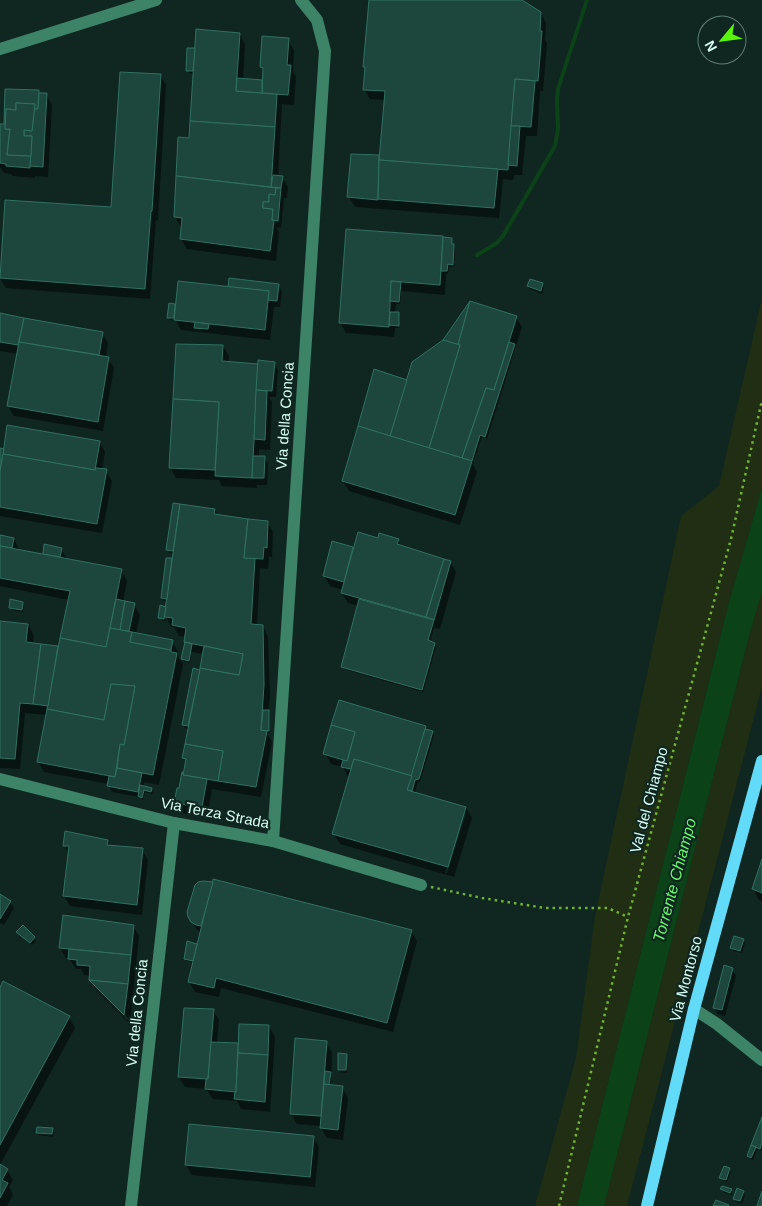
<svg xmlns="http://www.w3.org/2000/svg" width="762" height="1206" viewBox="0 0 762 1206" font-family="Arial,sans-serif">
	<rect width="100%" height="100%" fill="#102620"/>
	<g fill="#202f13">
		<path d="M762 298V488L729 602 577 1206H535L576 1058 595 916 681 516 719 486Z"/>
		<path d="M762 591V686L627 1206H604L749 636Z"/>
	</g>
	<path fill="#0c4217" d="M762 488V591L749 636 604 1206H577L729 602Z"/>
	<g fill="#0007" fill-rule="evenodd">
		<path d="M370 0H519L540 12 546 23 545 40 547 43 543 91H540L537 136H526L522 175H514L513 180 503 179 499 218 355 207 349 197 352 155 380 157 385 100 370 99 364 89 366 70 365 67Z"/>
		<path d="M240 34 245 45 243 80 264 81V72L261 67 288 40 294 50 293 72 296 77 294 105 282 104 278 177H282L288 187 287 198H284L281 228 278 227 277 229 279 232 276 261 187 249 181 239V227L175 217 179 139 190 140 194 74 189 73 187 70 196 49Z"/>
		<path d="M160 75 166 85 158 221 156 220 150 299 6 288 0 278 6 201 112 208Z"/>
		<path d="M38 92 40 94H46L52 105 48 177 35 176V178L13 176 11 174 4 173 0 167V140L5 125Z"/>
		<path d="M442 237 443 238 451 239 453 242V245L455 248 454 267H449L448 274H446L445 295 401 291 400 304H396L395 313 398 314 400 317 399 328H395L394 337 346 333 340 322Z"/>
		<path d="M542 284 544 287 542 294 530 289 528 286Z"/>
		<path d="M278 285 282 292 280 307H274L270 340 181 330 176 321 170 320 168 317 170 304 177 305Z"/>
		<path d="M0 315 102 333 108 343 106 358H108L114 368 103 431 14 416 8 406 18 354 0 351Z"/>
		<path d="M516 317 522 327 487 439 482 437 473 463H472L477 472 460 525 349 491 343 481 408 381Z"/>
		<path d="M223 346 229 356 228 363 259 365 274 363 278 370 276 397H269L272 402 270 450 259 449V457H264L268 464 267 485H257V488L222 486 219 480 176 478 170 467Z"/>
		<path d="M99 442 105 452 102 470 106 471 112 481 102 533 0 516V450Z"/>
		<path d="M174 505 215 510 218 516 267 522 273 532 272 557H269L268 569 260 568 257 626H263L268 637 270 697 268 712 270 714V733H267L272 742 261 797 212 789 207 817 181 813 175 802 178 789H180L183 774H184L186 763 184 758 189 729 185 728 183 725 194 670 200 671 204 654 192 652 190 663 184 662 183 659 186 637 179 636 174 627H171L166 617 165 621 161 620 159 617 161 607 167 608 168 601H163L162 598 167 559 173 561H171L170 569H172L174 553H169L168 550Z"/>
		<path d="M0 536 14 539 19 549V551L44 555 45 546 61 549 67 559 121 571 127 581 123 602 134 604 140 615 136 634 172 641 178 652V656L183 664 159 785 144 782V787L151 789 153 792 152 794 145 792 143 800 141 799 140 797 112 792 109 784 44 772 38 762 47 715 25 713 20 769 0 768V622L28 625 34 636 33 644 59 648 69 600 0 586Z"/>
		<path d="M379 540H398L401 546 450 562 456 572 440 629 434 628 430 642 434 644 436 647 423 692 344 669 342 666 359 606 348 603 342 593 343 590 330 586 324 576 333 543 354 549Z"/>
		<path d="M22 603 24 606 23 612 12 610 10 607Z"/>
		<path d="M425 727 427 731 432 732 434 735 420 782H418L415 793 466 808 472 818 454 877 340 844 334 834 350 777H348L343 767 331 764 325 753ZM463 814H466L447 873H445Z"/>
		<path d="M107 841 110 846 142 850 148 860 142 915 70 906 64 896 69 854 65 846Z"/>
		<path d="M762 863V901L759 900 753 889Z"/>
		<path d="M199 883 411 931 417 941 393 1032 221 988 219 997 195 992 189 982 194 963 187 961 185 959 188 943 198 945 201 933 196 928 189 917Z"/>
		<path d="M0 896 10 902 14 908 4 925 0 923Z"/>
		<path d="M133 926 139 936 130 1024 97 991 95 988 128 1021 129 1019 95 984V988L90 980 91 976 84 975 81 969H76L69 958H66L60 948Z"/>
		<path d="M23 927 36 941 32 945 20 935Z"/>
		<path d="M743 940 745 943 742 953 733 951 732 948Z"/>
		<path d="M732 969 736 976 725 1016 718 1014 714 1007Z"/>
		<path d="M0 989 69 1017 75 1028 0 1165Z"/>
		<path d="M213 1010 219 1020 217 1044H239L269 1026 275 1037 270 1112 241 1109 237 1101 213 1099 206 1089 185 1087 179 1077Z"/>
		<path d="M326 1043 332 1053 331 1086 342 1087 348 1098 343 1140 327 1138 321 1128V1126L297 1124 291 1114Z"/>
		<path d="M346 1055 347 1058V1073L340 1072 339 1069Z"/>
		<path d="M762 1121V1148L761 1151 757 1149 753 1160 750 1159 748 1156Z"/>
		<path d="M52 1130 54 1132 53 1137 39 1135 37 1133Z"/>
		<path d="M313 1137 319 1147 315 1187 192 1175 186 1165Z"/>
		<path d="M0 1166 7 1170 13 1180 9 1187 13 1195 7 1206H0Z"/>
		<path d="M729 1169 731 1172 727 1182 722 1180 721 1178Z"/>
		<path d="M722 1189 731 1190 732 1193V1195L723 1192Z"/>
		<path d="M743 1192 745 1195 742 1204 736 1202 735 1199Z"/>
	</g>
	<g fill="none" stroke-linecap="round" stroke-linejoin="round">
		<path stroke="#0c4217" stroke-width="4" d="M477 255 497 243 503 236 555 146 558 129 557 100 558 89 587 0"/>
	</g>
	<g fill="#1d463d" stroke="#307162">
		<path d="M369 0H522L541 12 540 31H542L538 81 515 79 508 170 379 160 385 91 363 90 365 67H363Z"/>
		<path d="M196 29 240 33 236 91 277 94 275 127 190 121Z"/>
		<path d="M262 36 289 38 287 65H291L288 95 262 93 263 68 260 67Z"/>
		<path d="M187 48H195L193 71H186Z"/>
		<path d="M120 72 161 74 152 211H151L145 289 0 278 5 200 111 207Z"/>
		<path d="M237 78 262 80V93L236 91Z"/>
		<path d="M515 79 535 81 531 127 511 126Z"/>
		<path d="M5 89 39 90 38 109H34L35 104 16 103V110L6 109 5 129H10L7 155 31 156 30 168 6 166V164L0 163V124H4Z"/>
		<path d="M39 93H47L43 167 30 166 32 136H24V130L32 131 34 109H38Z"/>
		<path d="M16 103 35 104 32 131 24 130V136H32L31 156 7 155 10 129H5L6 109 16 110Z"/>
		<path d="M190 121 275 127 271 187 176 176 178 137 189 138Z"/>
		<path d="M511 126H520L517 166 508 165Z"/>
		<path d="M351 154 379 155 378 200 347 197Z"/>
		<path d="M379 160 498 169 494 208 378 199Z"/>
		<path d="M273 175 283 176 281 188 271 187Z"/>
		<path d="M176 176 276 188 275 195 269 194V202H263V208L273 209 272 220 274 221 270 251 180 239 182 218 174 217Z"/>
		<path d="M276 188H281L278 221 272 220 273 209 263 208V202H269V194L275 195Z"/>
		<path d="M346 229 443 236 440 285 391 281 389 327 339 323Z"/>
		<path d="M443 237 452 238V244H454L453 265 448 264 447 271H441Z"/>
		<path d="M229 278 279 284 277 301 268 300 269 291 228 287Z"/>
		<path d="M530 279 543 283 541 291 527 286Z"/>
		<path d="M178 281 269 291 265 330 174 320Z"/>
		<path d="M391 281 401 282 399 302 390 301Z"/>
		<path d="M470 301 458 345 443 340Z"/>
		<path d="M470 301 517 316 494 390 486 388 462 458 429 448 460 345H458Z"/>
		<path d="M169 303 175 304 174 318H167Z"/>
		<path d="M390 312H399V326L389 325Z"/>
		<path d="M0 313 24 318 18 345 0 342Z"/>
		<path d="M24 318 103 332 99 355 19 342Z"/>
		<path d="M195 322 209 324 208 329 194 328Z"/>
		<path d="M443 340 460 345 429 448 390 436 412 362Z"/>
		<path d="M19 342 109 357 98 422 7 406Z"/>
		<path d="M509 342 515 344 485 437 480 435 472 461 462 458 486 388 494 390Z"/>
		<path d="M176 344 223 345 222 361 258 364 252 478 215 476 219 402 173 399Z"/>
		<path d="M258 360 275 362 272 391 256 390Z"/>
		<path d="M374 369 407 380 390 436 358 426Z"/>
		<path d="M256 390 267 391 265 440 254 439Z"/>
		<path d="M173 399 219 402 215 470 169 468Z"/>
		<path d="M7 425 100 441 95 470 3 454Z"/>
		<path d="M358 426 472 461 455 515 342 481Z"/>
		<path d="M0 448 4 449 0 471Z"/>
		<path d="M3 454 95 470 96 468 107 469 97 524 0 507V471Z"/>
		<path d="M253 456H265L264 478H252Z"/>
		<path d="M173 503 180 504 173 551 166 550Z"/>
		<path d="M180 504 215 509 214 514 248 519 244 558H255L251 624 263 625 264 685 261 730 267 731 256 787 218 781 223 751 185 744 200 668 239 675 243 654 184 642 186 628 172 625 173 618 164 617Z"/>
		<path d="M248 519 268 521 267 548 264 547 263 559 244 558Z"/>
		<path d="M358 532 378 538 379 533 399 539 397 544 444 559 426 617 341 593Z"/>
		<path d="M0 535 14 538 12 548 0 546Z"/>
		<path d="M332 541 353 547 344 582 323 576Z"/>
		<path d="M44 544 62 548 60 557 43 554Z"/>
		<path d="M0 546 122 569 106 647 60 638 70 591 0 578Z"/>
		<path d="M166 558H172L167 599 161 598Z"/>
		<path d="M444 559 451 561 434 620 426 617Z"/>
		<path d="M10 599 23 602 22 610 9 608Z"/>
		<path d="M116 599 125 601 120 630 110 628Z"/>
		<path d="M359 599 434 620 428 640 435 643 422 690 341 667Z"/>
		<path d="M125 601 135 603 129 631 120 630Z"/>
		<path d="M160 605 166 607 164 619 158 618Z"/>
		<path d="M0 621 28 624 26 642 41 644 33 704 20 703 15 759 0 758Z"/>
		<path d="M110 628 132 632 130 642 171 650V652L177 653 153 775 117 768 120 744 124 745 135 686 111 684 104 720 47 709 60 638 106 647Z"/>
		<path d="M132 632 173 640 171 650 130 642Z"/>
		<path d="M185 642 192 644 189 661 181 659Z"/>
		<path d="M41 644 58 646 48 706 33 704Z"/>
		<path d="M204 646 243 654 239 675 200 668Z"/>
		<path d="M193 668 200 670 188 726 182 725Z"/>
		<path d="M111 684 135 686 124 745 120 744 115 777 37 762 47 709 104 720Z"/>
		<path d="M339 700 426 726 412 776 354 759 351 769 341 767 343 760 347 761 355 732 331 725Z"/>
		<path d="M263 710H269V731L261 730Z"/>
		<path d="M331 725 355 732 347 761 323 754Z"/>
		<path d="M425 729 433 731 419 779 415 780 412 791 407 790Z"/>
		<path d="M185 744 223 751 218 781 183 775 186 759 182 758Z"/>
		<path d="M354 759 412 776 407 790 466 807 448 867 332 834Z"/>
		<path d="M117 768 142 773 138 792 107 786 109 776 115 777Z"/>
		<path d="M182 772H183V775L207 779 202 807 174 803 177 788H179Z"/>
		<path d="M140 785 152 788 151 792 144 790 142 798 138 796Z"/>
		<path d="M65 831 108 840 107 845 143 848 137 905 63 896 69 846H63Z"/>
		<path d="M762 859V893L752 889Z"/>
		<path d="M213 879 412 930 387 1023 216 978 214 988 188 982Z"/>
		<path d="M203 881 213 882 201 926 196 925 191 922 188 917 187 912 195 885 198 882Z"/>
		<path d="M0 894 11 901 0 919Z"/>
		<path d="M63 915 134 925 131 955 59 948Z"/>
		<path d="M23 925 35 937 30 943 16 932Z"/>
		<path d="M734 936 744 939 740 951 730 948Z"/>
		<path d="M187 941 197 944 193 961 184 959Z"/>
		<path d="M69 949 131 955 128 984 89 980 90 966 77 965V960L68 959Z"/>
		<path d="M724 965 733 968 722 1010 713 1008Z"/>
		<path d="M89 980 128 984 124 1015Z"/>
		<path d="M3 981 70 1016 0 1145V987Z"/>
		<path d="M184 1008 214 1009 208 1079 178 1077Z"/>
		<path d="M239 1024 269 1025 268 1055 238 1053Z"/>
		<path d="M295 1038 327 1041 321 1116 290 1114Z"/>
		<path d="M211 1042 238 1043 236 1092 205 1089 206 1079H208Z"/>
		<path d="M238 1053 268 1055 265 1102 234 1099 235 1092H236Z"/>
		<path d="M338 1053 347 1054 346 1070H338Z"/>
		<path d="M325 1071 331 1072 329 1085 324 1084Z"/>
		<path d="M324 1084 343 1086 338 1130 320 1128Z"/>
		<path d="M762 1117V1142L760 1149 751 1145Z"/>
		<path d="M189 1124 314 1136 310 1177 185 1165Z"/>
		<path d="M37 1127 53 1128 52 1134 36 1133Z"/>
		<path d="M751 1145 756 1147 751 1158 747 1156Z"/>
		<path d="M0 1164 8 1169 2 1180 8 1183 0 1198Z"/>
		<path d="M724 1166 730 1168 726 1180 719 1178Z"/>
		<path d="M722 1186 732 1189 730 1193 720 1189Z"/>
		<path d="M737 1188 744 1191 740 1201 733 1199Z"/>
		<path d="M762 1191V1206H757Z"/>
		<path d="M716 1200 729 1205 728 1206H713Z"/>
	</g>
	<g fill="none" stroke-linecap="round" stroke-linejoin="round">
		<g stroke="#72b334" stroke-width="2.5" stroke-dasharray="2.5 4" stroke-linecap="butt">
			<path d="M431 887 482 898 545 908H608L628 917"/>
			<path d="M559 1206 628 917 731 539 762 400"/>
		</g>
		<g stroke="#3d8367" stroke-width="12">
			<path d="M0 49 156 0"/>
			<path d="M0 779 174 823 273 841 421 885"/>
			<path d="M273 841 325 51 317 20 301 0"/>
			<path d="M694 1009 717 1024 762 1060"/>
			<path d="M131 1206 174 823"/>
		</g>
		<path stroke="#62dbf9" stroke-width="12" d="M647 1206 694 1009 762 761"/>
	</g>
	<g text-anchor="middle" stroke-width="4.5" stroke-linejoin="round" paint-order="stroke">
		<g font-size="15" fill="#d6fdf1" stroke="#102620">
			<text transform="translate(285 416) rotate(-86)" y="5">Via della Concia</text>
			<text transform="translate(649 800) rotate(-75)" y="5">Val del Chiampo</text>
			<text transform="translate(215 813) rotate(11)" y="5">Via Terza Strada</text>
			<text transform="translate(686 979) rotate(-75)" y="5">Via Montorso</text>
			<text transform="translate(137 1013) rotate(-84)" y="5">Via della Concia</text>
		</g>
		<g font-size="16" font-style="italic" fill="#68f96d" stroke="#102620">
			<text transform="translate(674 880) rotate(-75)" y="6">Torrente Chiampo</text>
		</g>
	</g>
	<g transform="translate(722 40) rotate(241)"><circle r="24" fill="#102620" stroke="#5f7c74"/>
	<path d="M0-4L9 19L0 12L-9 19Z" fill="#58f60a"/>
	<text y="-8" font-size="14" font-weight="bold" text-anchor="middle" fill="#d6fdf1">N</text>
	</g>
</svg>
